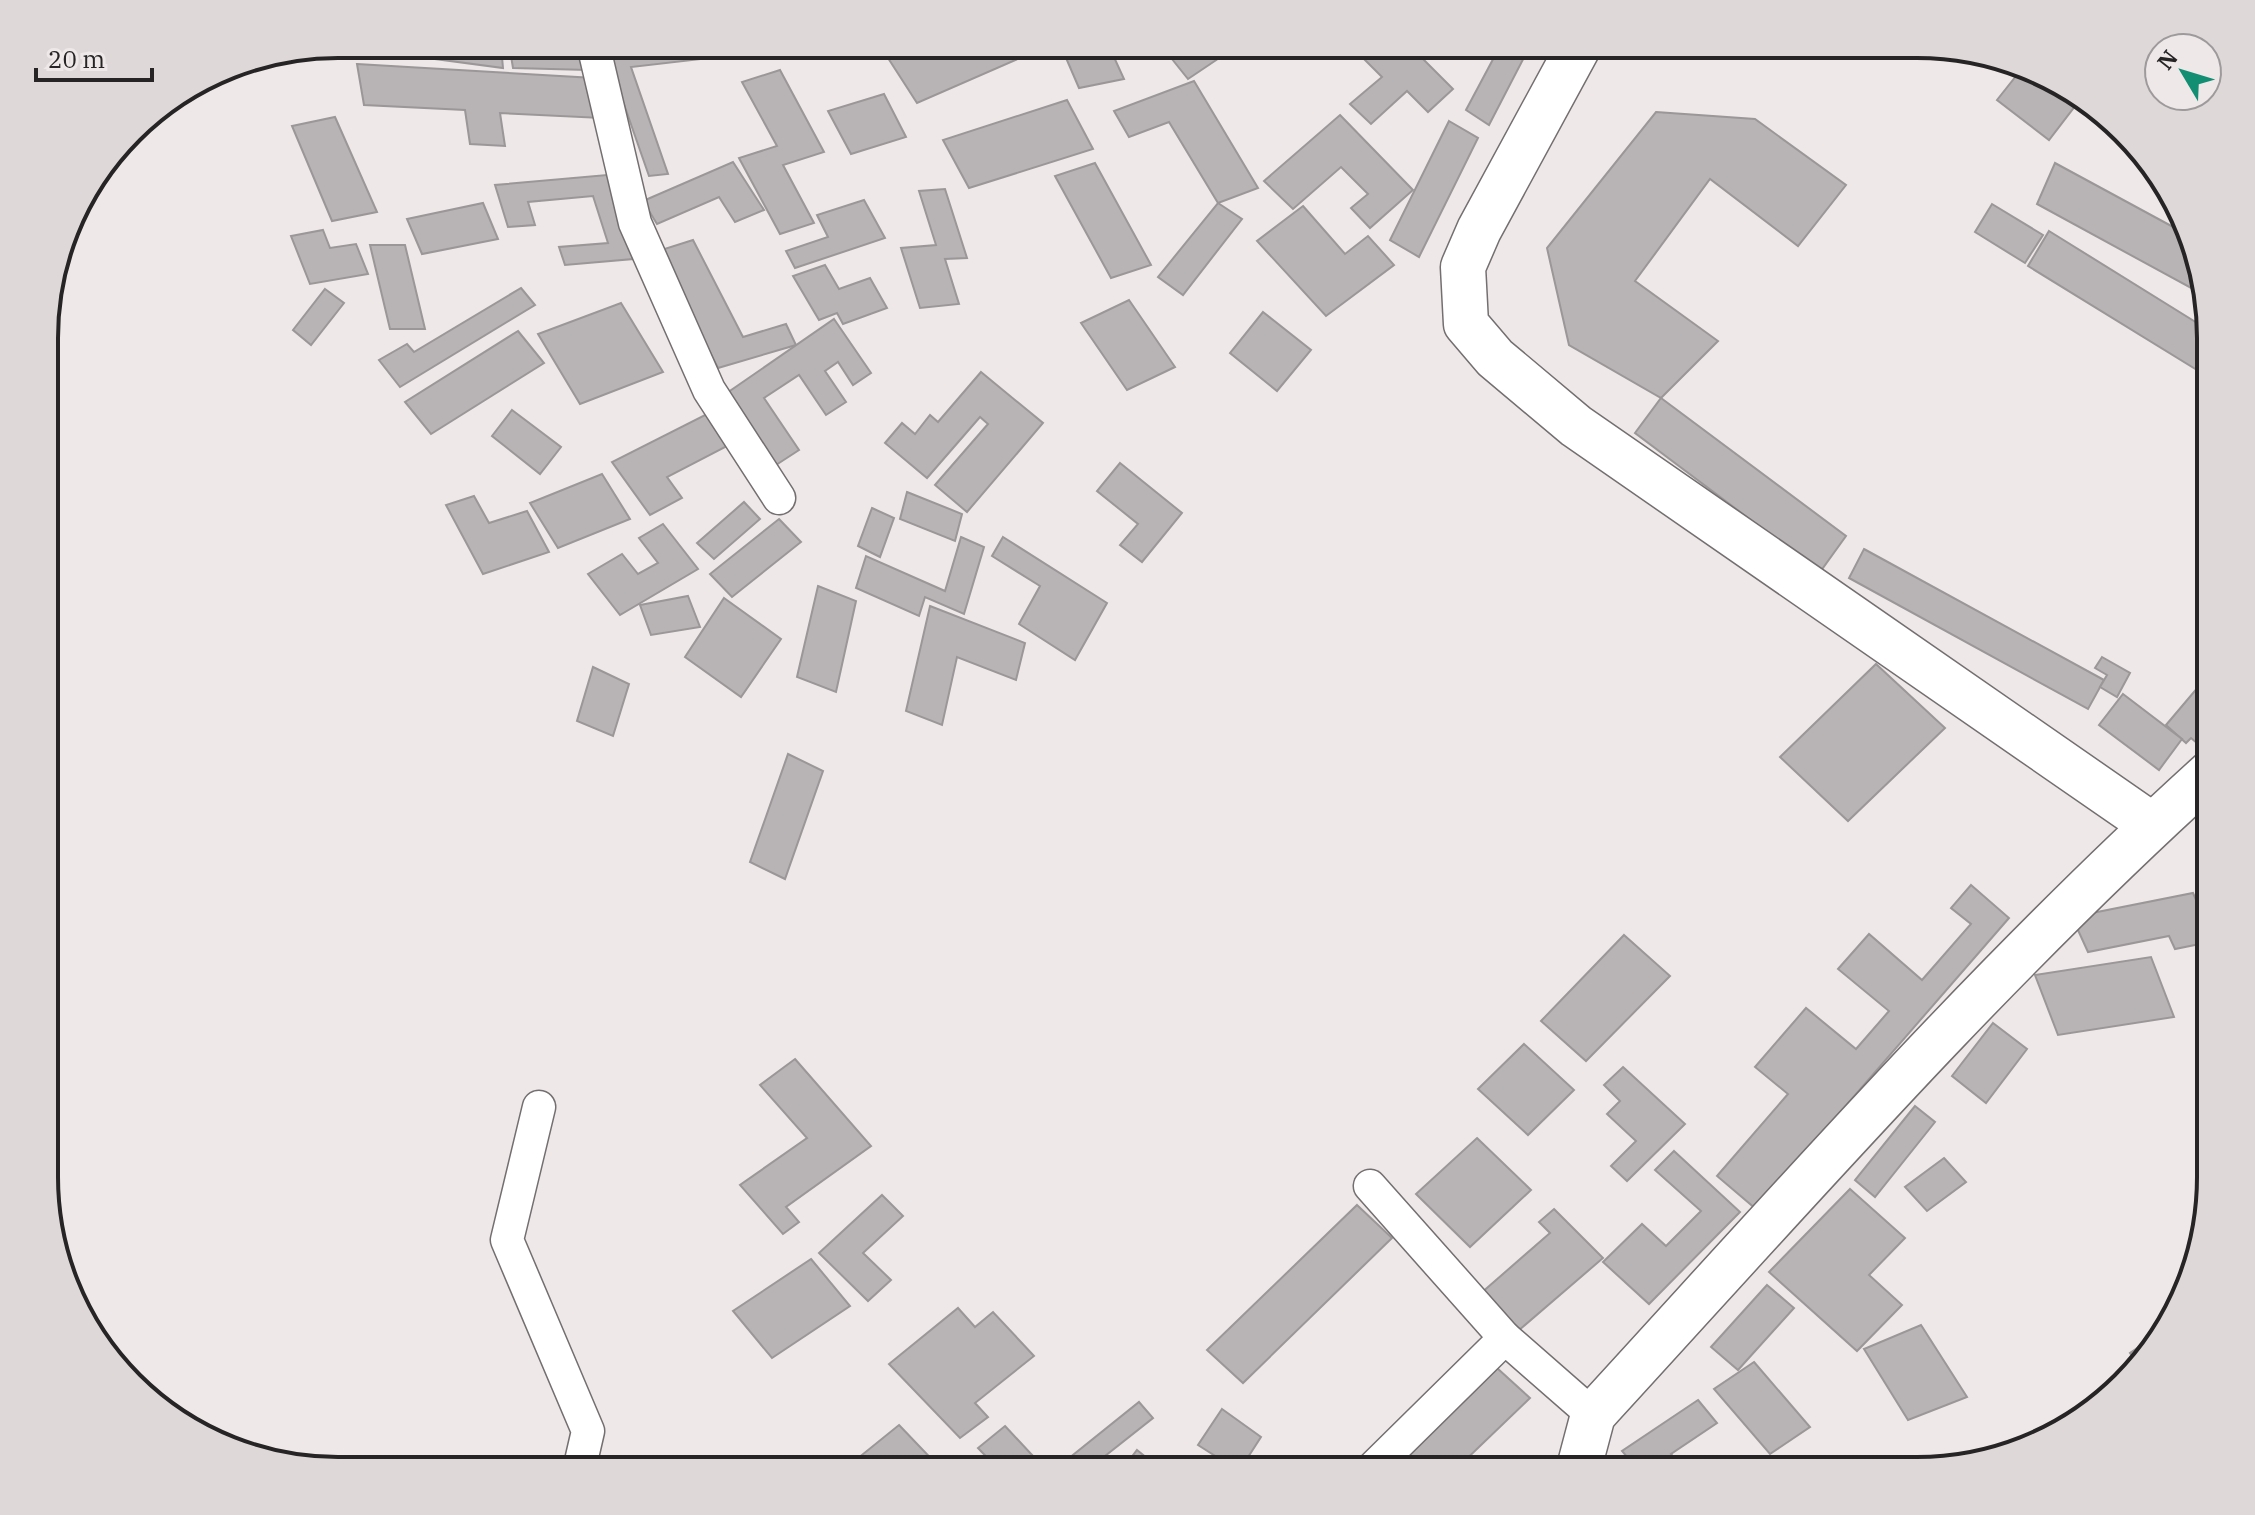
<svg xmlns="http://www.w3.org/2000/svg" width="2255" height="1515" viewBox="0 0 2255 1515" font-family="'IBM Plex Serif',serif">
	<rect width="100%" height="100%" fill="#eee8e9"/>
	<g fill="#b8b3b4" stroke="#9b9697" stroke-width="2">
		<path d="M338 44 357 47 297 61 293 53Z"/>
		<path d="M427 44 501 46 503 68 428 58Z"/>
		<path d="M509 44 584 46 588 70 513 68Z"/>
		<path d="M603 44H732L736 55 631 67 668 174 649 176Z"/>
		<path d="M879 44H921L926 52 942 44H1031L1036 51 917 103Z"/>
		<path d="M1060 44H1108L1124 79 1079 88Z"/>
		<path d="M1160 44H1240L1188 79Z"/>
		<path d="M1349 44H1408L1453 89 1428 112 1407 91 1371 124 1350 104 1382 77Z"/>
		<path d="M1493 44H1531L1489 125 1466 110 1499 48Z"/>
		<path d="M357 64 594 78 601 118 500 113 505 146 470 144 465 110 364 105Z"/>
		<path d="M2024 66 2082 97 2049 140 1997 100Z"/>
		<path d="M780 70 824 152 783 165 814 223 780 234 739 158 777 146 742 82Z"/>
		<path d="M1194 81 1258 188 1218 203 1169 122 1129 137 1114 111Z"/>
		<path d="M884 94 906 137 851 154 828 111Z"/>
		<path d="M1067 100 1093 149 969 188 943 140Z"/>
		<path d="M1656 112 1755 119 1846 185 1798 246 1710 179 1635 281 1718 341 1661 398 1569 345 1547 248Z"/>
		<path d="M1340 115 1413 190 1370 228 1351 208 1368 194 1341 167 1293 209 1264 181Z"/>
		<path d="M335 117 377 212 332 221 292 126Z"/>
		<path d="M1449 121 1478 138 1419 257 1390 240Z"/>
		<path d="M733 162 764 210 735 222 719 197 657 224 643 201Z"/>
		<path d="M1095 163 1151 265 1111 278 1055 176Z"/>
		<path d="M2055 163 2188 235 2204 295 2037 204Z"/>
		<path d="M607 175 633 259 565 265 559 247 608 243 593 196 528 202 535 225 508 227 495 185Z"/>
		<path d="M945 189 967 258 945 259 959 304 920 308 901 248 936 245 919 191Z"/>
		<path d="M864 200 885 238 795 268 786 251 828 237 817 215Z"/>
		<path d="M483 203 498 239 422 254 407 219Z"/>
		<path d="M1218 203 1242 219 1183 295 1158 277Z"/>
		<path d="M1992 204 2043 235 2025 263 1975 232Z"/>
		<path d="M1303 206 1345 254 1368 236 1394 265 1326 316 1257 241Z"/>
		<path d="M323 230 330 248 356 244 368 274 310 284 291 236Z"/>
		<path d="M2049 231 2210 331V378L2028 266Z"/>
		<path d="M693 240 743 337 786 324 796 345 718 368 658 251Z"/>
		<path d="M370 245H405L425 329H390Z"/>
		<path d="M825 265 839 289 870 278 887 308 843 324 837 313 819 320 793 276Z"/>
		<path d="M521 288 535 305 400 387 379 360 407 344 414 352Z"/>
		<path d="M325 289 344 303 311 345 293 330Z"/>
		<path d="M1129 300 1175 367 1127 390 1081 323Z"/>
		<path d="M621 303 663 372 580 404 538 334Z"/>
		<path d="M1263 312 1311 350 1277 391 1230 353Z"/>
		<path d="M834 319 871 373 853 385 838 362 825 371 846 402 826 415 799 375 764 398 799 450 773 467 724 395Z"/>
		<path d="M518 331 544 363 431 434 405 402Z"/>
		<path d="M981 372 1043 423 967 512 935 485 988 424 980 417 927 478 885 443 902 423 915 434 930 415 938 422Z"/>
		<path d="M1661 398 1846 536 1820 572 1635 433Z"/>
		<path d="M512 410 561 447 540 474 492 436Z"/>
		<path d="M711 412 733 443 667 477 682 498 650 515 612 462Z"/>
		<path d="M1120 463 1182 513 1142 562 1120 545 1138 524 1097 491Z"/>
		<path d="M602 474 630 519 558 548 530 503Z"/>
		<path d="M907 492 962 514 955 541 900 519Z"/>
		<path d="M474 496 489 523 527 511 549 552 483 574 446 505Z"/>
		<path d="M744 502 760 519 714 559 697 543Z"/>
		<path d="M872 508 894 518 880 557 858 546Z"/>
		<path d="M779 519 801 542 732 597 710 574Z"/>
		<path d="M663 524 698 569 620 615 588 574 622 554 638 574 658 563 639 538Z"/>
		<path d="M961 537 984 547 964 614 925 597 919 616 856 588 866 556 945 591Z"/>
		<path d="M1003 537 1107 603 1075 660 1019 624 1040 586 992 556Z"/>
		<path d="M1864 549 2104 680 2088 709 1849 578Z"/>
		<path d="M818 586 856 601 836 692 797 677Z"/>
		<path d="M688 596 700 627 651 635 640 605Z"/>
		<path d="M724 598 781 639 741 697 685 657Z"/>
		<path d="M930 606 1025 643 1016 680 957 657 942 725 906 711Z"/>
		<path d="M2102 657 2130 673 2117 697 2100 687 2107 675 2095 668Z"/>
		<path d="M1876 664 1945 728 1848 821 1780 757Z"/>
		<path d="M593 667 629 684 613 736 577 721Z"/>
		<path d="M2210 673V728L2197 743 2191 738 2186 743 2166 725Z"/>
		<path d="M2123 694 2182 739 2159 770 2099 725Z"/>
		<path d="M788 754 823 771 785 879 750 862Z"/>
		<path d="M1971 885 2009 918 1756 1209 1717 1176 1788 1094 1755 1067 1806 1008 1856 1049 1889 1011 1838 969 1869 934 1922 980 1971 924 1951 908Z"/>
		<path d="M2193 893 2204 918 2210 916V942L2175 949 2169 936 2088 952 2072 917Z"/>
		<path d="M1624 935 1670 976 1586 1061 1541 1021Z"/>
		<path d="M2151 957 2174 1017 2058 1035 2035 975Z"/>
		<path d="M1993 1023 2027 1049 1986 1103 1952 1076Z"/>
		<path d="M1524 1044 1574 1090 1528 1135 1478 1089Z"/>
		<path d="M795 1059 871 1146 786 1207 799 1222 783 1234 740 1185 807 1138 760 1085Z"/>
		<path d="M1623 1067 1685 1124 1627 1181 1611 1166 1636 1141 1607 1114 1620 1101 1604 1085Z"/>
		<path d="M1915 1106 1935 1122 1875 1197 1855 1180Z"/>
		<path d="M1477 1138 1531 1190 1470 1247 1416 1194Z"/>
		<path d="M1674 1151 1740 1212 1649 1304 1603 1262 1642 1224 1666 1246 1701 1211 1655 1170Z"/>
		<path d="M1944 1158 1966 1182 1927 1211 1905 1187Z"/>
		<path d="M1850 1189 1905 1238 1869 1275 1902 1305 1857 1351 1769 1272Z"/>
		<path d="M882 1195 903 1216 863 1253 891 1280 868 1301 819 1253Z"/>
		<path d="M1357 1205 1392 1238 1243 1383 1207 1350Z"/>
		<path d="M1554 1209 1603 1258 1518 1331 1480 1294 1550 1233 1539 1222Z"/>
		<path d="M811 1259 850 1306 772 1358 733 1311Z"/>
		<path d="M1767 1285 1794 1308 1738 1370 1711 1347Z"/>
		<path d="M958 1308 975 1327 993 1312 1034 1356 975 1403 988 1417 960 1438 889 1364Z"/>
		<path d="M1921 1325 1967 1397 1908 1420 1864 1349Z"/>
		<path d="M2165 1329 2151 1356 2139 1365 2130 1353Z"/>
		<path d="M1754 1362 1810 1427 1770 1454 1714 1389Z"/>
		<path d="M1497 1368 1530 1398 1454 1471H1391Z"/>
		<path d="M2114 1384 2048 1440 2024 1446Z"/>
		<path d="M1698 1400 1717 1423 1671 1454 1685 1471H1639L1622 1451Z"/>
		<path d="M1139 1402 1153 1418 1086 1471H1053Z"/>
		<path d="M1222 1409 1261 1437 1239 1471 1198 1445Z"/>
		<path d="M899 1425 943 1471H860L852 1463Z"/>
		<path d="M1005 1426 1047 1471H1000L978 1448Z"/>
		<path d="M1137 1450 1163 1471H1121Z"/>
	</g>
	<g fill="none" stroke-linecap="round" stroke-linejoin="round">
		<g stroke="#736e6f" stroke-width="35">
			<g id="street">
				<path d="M593 44 635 223 709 390 779 498"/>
				<path d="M539 1107 507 1240 588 1431 579 1470"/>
				<path d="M1370 1186 1505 1338"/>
				<path d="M1370 1471 1505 1338 1593 1415"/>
			</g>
		</g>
		<g stroke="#736e6f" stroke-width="47">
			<g id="secondary">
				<path d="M1580 44 1479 230 1463 267 1466 324 1495 358 1576 426 2152 825"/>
				<path d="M1583 1471 1580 1464 1593 1415C1794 1196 1990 972 2210 773"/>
			</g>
		</g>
		<use href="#street" stroke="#fff" stroke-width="32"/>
		<use href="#secondary" stroke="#fff" stroke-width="44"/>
	</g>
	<path d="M0 0H2255V1515H0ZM338 58H1917A280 280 0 0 1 2197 338V1177A280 280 0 0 1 1917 1457H338A280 280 0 0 1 58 1177V338A280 280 0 0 1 338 58Z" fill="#ded8d9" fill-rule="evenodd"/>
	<path fill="none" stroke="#262425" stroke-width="4" d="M338 58H1917A280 280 0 0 1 2197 338V1177A280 280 0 0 1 1917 1457H338A280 280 0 0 1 58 1177V338A280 280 0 0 1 338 58Z"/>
	<g transform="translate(2183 72) rotate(308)"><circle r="38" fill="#eee8e9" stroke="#9e9a9b" stroke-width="2"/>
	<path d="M0-6L14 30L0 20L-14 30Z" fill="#128e73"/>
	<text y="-12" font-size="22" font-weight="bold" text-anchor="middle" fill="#262425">N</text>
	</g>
	<path d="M36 68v12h116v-12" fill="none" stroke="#262425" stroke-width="4"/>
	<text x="48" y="68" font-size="24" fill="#262425" stroke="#eee8e9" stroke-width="6" paint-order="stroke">20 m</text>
</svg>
